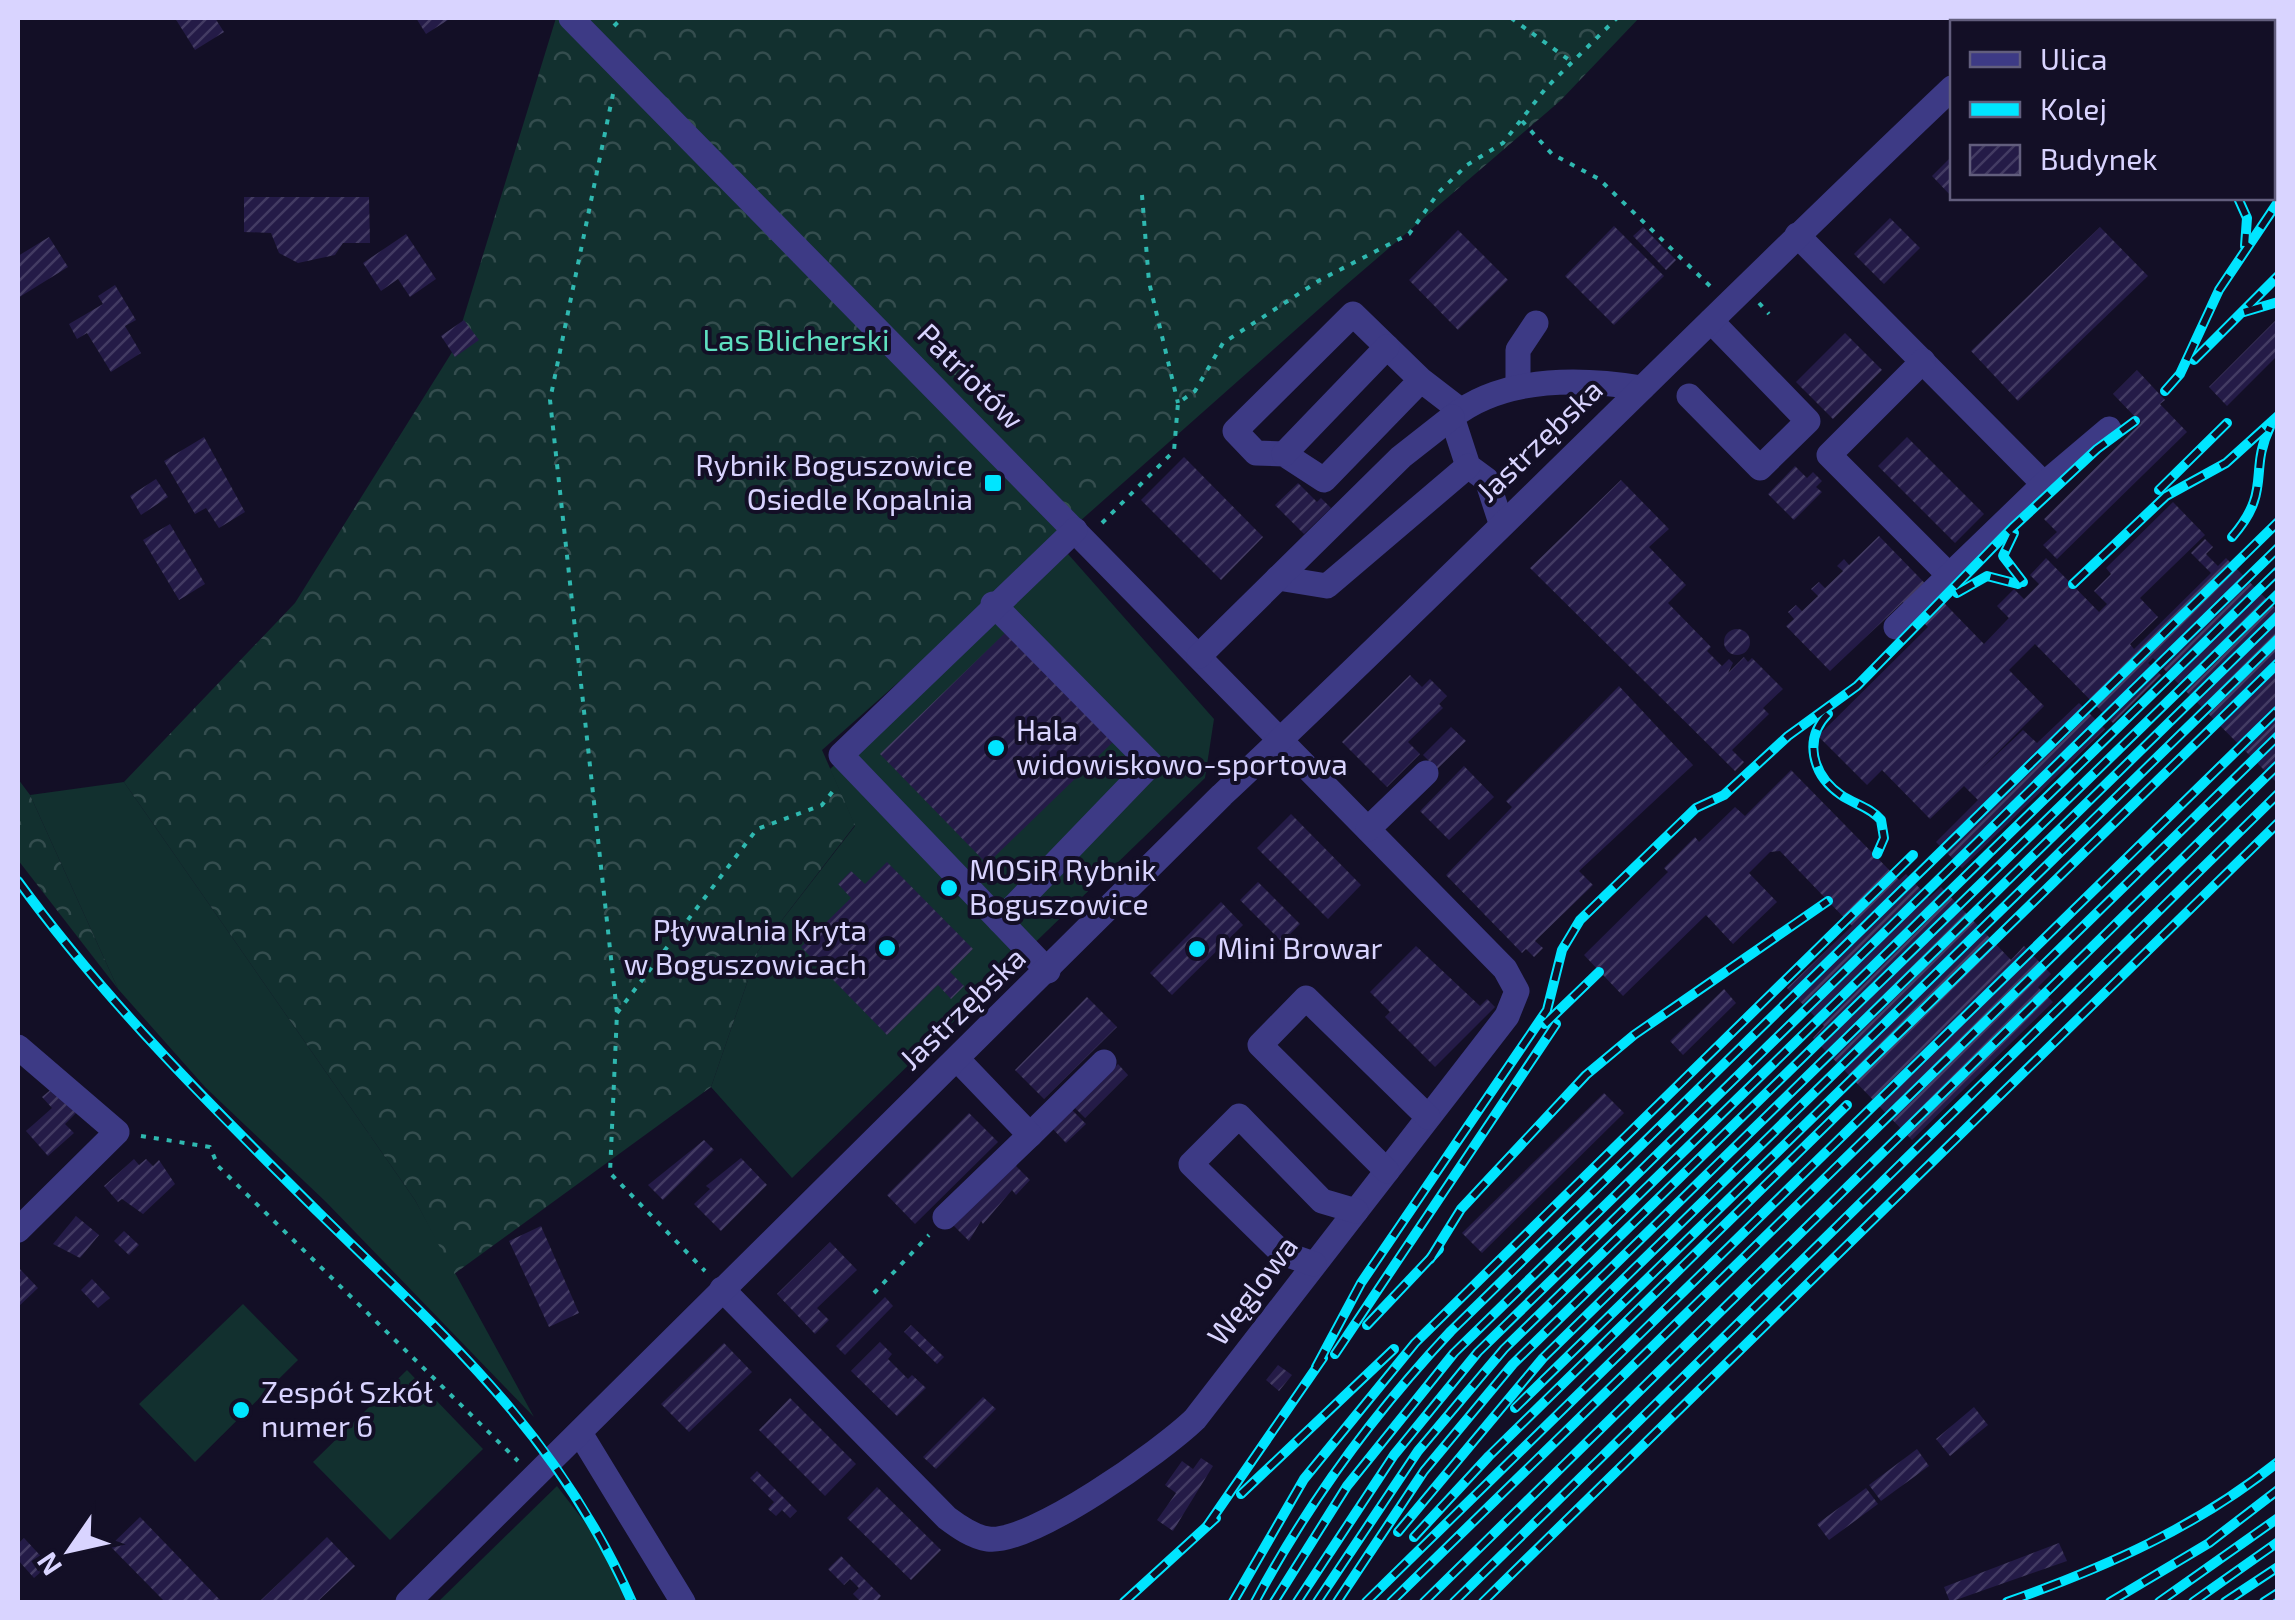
<svg xmlns="http://www.w3.org/2000/svg" width="2295" height="1620" viewBox="0 0 2295 1620" font-family="'Exo 2',sans-serif">
	<defs>
		<pattern id="forest-crowns" width="20" height="18" patternUnits="userSpaceOnUse" patternTransform="scale(2.5)"><rect width="20" height="18" fill="#12302f"/><path d="M2 6a3 3 0 1 1 6 0M12 15a3 3 0 1 1 6 0" fill="none" stroke="#344d4e"/></pattern>
		<pattern id="building-hatch" width="6" height="6" patternUnits="userSpaceOnUse" patternTransform="scale(2.5)"><rect width="6" height="6" fill="#241b47"/><path d="M-1 1l2-2M0 6l6-6M5 7l2-2" fill="none" stroke="#433b63"/></pattern>
	</defs>
	<rect width="100%" height="100%" fill="#130f26"/>
	<g fill="#12302f">
		<path d="M1068 554 1214 719 1205 778 792 1178 711 1087 758 951 855 826 830 769Z"/>
		<path d="M124 782 415 1200 534 1417 326 1202 205 1087 118 989 30 795Z"/>
		<path d="M243 1304 298 1360 195 1462 139 1404Z"/>
		<path d="M407 1370 483 1449 390 1540 313 1462Z"/>
		<path d="M557 1486 603 1546 626 1602H438Z"/>
	</g>
	<g fill="url(#forest-crowns)">
		<path d="M556 18H1639L1560 101 1346 285 822 750 855 825 758 951 711 1087 454 1274 415 1200 124 782 295 603 454 349Z"/>
		<path d="M18 779 30 795 118 989 18 860Z"/>
	</g>
	<g fill="url(#building-hatch)">
		<path d="M175 18H215L224 32 195 50Z"/>
		<path d="M416 18H451L426 34Z"/>
		<path d="M2089 18H2160L2155 22H2084Z"/>
		<path d="M2254 18H2278V112L2272 117V22H2249Z"/>
		<path d="M1952 156V197L1932 176Z"/>
		<path d="M244 197H369L370 243H343L335 255 298 263 279 253 271 233 244 232Z"/>
		<path d="M1890 218 1920 248 1884 284 1854 254Z"/>
		<path d="M1614 226 1664 276 1614 325 1565 276Z"/>
		<path d="M1643 227 1676 260 1666 270 1633 236Z"/>
		<path d="M2100 227 2148 276 2018 401 1971 351Z"/>
		<path d="M1458 230 1508 280 1458 330 1409 280Z"/>
		<path d="M406 234 436 279 410 297 398 279 381 291 363 263Z"/>
		<path d="M49 237 68 267 18 298V256Z"/>
		<path d="M115 285 136 320 125 326 141 353 111 372 87 333 77 339 69 324 103 304 98 296Z"/>
		<path d="M2278 318V355L2227 406 2209 387Z"/>
		<path d="M464 320 479 340 455 357 441 336Z"/>
		<path d="M1845 333 1882 370 1833 419 1796 382Z"/>
		<path d="M2137 370 2165 400 2160 404 2187 432 2057 559 2043 545 2057 532 2044 519 2141 423 2113 394Z"/>
		<path d="M204 437 245 512 219 528 206 508 195 514 164 461Z"/>
		<path d="M1907 437 1984 514 1955 543 1878 466Z"/>
		<path d="M1184 457 1263 537 1221 580 1141 500Z"/>
		<path d="M1795 466 1807 478 1813 472 1822 481 1816 487 1822 492 1794 520 1768 494Z"/>
		<path d="M156 479 168 497 141 515 130 496Z"/>
		<path d="M1621 480 1669 529 1649 547 1686 585 1668 603 1711 647 1707 651 1722 666 1729 659 1733 663 1728 673 1744 657 1748 662 1752 658 1783 689 1763 708 1769 714 1732 750 1744 762 1735 771 1530 568Z"/>
		<path d="M1298 483 1317 502 1321 498 1331 508 1304 534 1275 505Z"/>
		<path d="M2173 502 2205 535 2140 598 2158 617 2130 644 2134 649 2211 573 2191 553 2205 539 2213 547 2206 554 2218 566 2226 558 2278 611V784L2153 658 2148 663 2161 675 2113 723 2035 644 2009 670 2044 706 1979 771 2023 730 2037 743 2079 703 2105 729 1962 868 1936 842 1978 800 1964 786 1930 819 1882 770 1867 785 1818 736 1928 627 1903 602 1830 671 1786 626 1794 619 1788 612 1796 605 1802 611 1818 596 1811 589 1819 582 1825 588 1843 571 1837 566 1844 559 1849 565 1879 536 1984 644 2009 618 1997 606 2014 589 2024 599 2039 584 2030 575 2046 558 2099 612 2107 604 2094 591 2111 574 2106 568Z"/>
		<path d="M170 524 205 584 179 600 143 540Z"/>
		<circle cx="1737" cy="642" r="13"/>
		<path d="M1006 632 1113 742 987 864 880 754Z"/>
		<path d="M1410 675 1422 687 1430 679 1447 696 1439 704 1443 708 1408 742 1420 754 1387 787 1342 742Z"/>
		<path d="M1619 686 1693 765 1579 871 1593 885 1535 941 1543 948 1534 957 1526 949 1522 953 1446 875 1512 807 1506 801Z"/>
		<path d="M1451 727 1466 741 1437 769 1423 755Z"/>
		<path d="M1464 766 1494 797 1449 840 1420 811Z"/>
		<path d="M1791 770 1899 880 1906 874 1929 898 1941 887 2011 960 2024 946 2051 974 2038 987 2053 1002 1912 1140 1813 1038 1824 1026 1787 988 1852 926 1780 851 1770 852 1749 873 1777 902 1733 944 1706 915 1623 996 1584 955 1668 872 1664 868 1695 837 1699 842 1735 807 1745 816Z"/>
		<path d="M1291 814 1361 885 1328 919 1257 848Z"/>
		<path d="M887 862 973 949 950 972 964 986 951 999 938 985 887 1035 801 947 851 898 838 884 851 871 865 884Z"/>
		<path d="M1258 882 1300 924 1282 942 1240 900Z"/>
		<path d="M1221 902 1243 925 1172 995 1150 973Z"/>
		<path d="M1416 946 1480 1006 1487 999 1495 1007 1435 1067 1385 1017 1390 1012 1370 992Z"/>
		<path d="M1724 989 1736 1003 1683 1055 1670 1041Z"/>
		<path d="M1087 997 1117 1027 1044 1099 1015 1070Z"/>
		<path d="M1118 1064 1128 1075 1085 1118 1075 1108Z"/>
		<path d="M54 1087 77 1112 65 1124 74 1133 48 1156 26 1131 52 1108 42 1097Z"/>
		<path d="M1604 1093 1624 1113 1482 1253 1462 1233Z"/>
		<path d="M1071 1109 1086 1124 1066 1143 1052 1128Z"/>
		<path d="M969 1113 998 1142 915 1224 887 1195Z"/>
		<path d="M704 1140 714 1150 663 1200 648 1185Z"/>
		<path d="M741 1158 767 1185 721 1231 694 1204 710 1189 706 1186Z"/>
		<path d="M134 1159 139 1165 146 1159 153 1166 159 1160 175 1184 143 1214 122 1199 118 1202 104 1186Z"/>
		<path d="M1014 1164 1030 1180 1016 1195 1012 1190 983 1224 981 1221 969 1241 953 1225Z"/>
		<path d="M76 1216 99 1235 80 1258 53 1244Z"/>
		<path d="M541 1226 579 1313 549 1327 509 1241Z"/>
		<path d="M124 1231 139 1245 129 1255 114 1241Z"/>
		<path d="M830 1242 857 1270 817 1308 829 1320 815 1334 777 1294Z"/>
		<path d="M19 1268 38 1288 18 1307V1270Z"/>
		<path d="M92 1279 110 1298 98 1308 81 1290Z"/>
		<path d="M885 1297 893 1306 845 1355 836 1346Z"/>
		<path d="M911 1325 944 1357 937 1364 904 1332Z"/>
		<path d="M880 1342 892 1354 888 1359 908 1379 912 1375 926 1388 897 1416 851 1371Z"/>
		<path d="M724 1343 752 1372 689 1432 661 1404Z"/>
		<path d="M1278 1365 1292 1375 1279 1391 1266 1380Z"/>
		<path d="M983 1397 996 1409 936 1469 923 1457Z"/>
		<path d="M790 1398 856 1464 825 1496 759 1430Z"/>
		<path d="M1974 1407 1988 1425 1950 1456 1936 1439Z"/>
		<path d="M1917 1449 1929 1466 1881 1501 1869 1485Z"/>
		<path d="M1201 1458 1213 1466 1173 1531 1157 1520 1176 1493 1165 1485 1182 1461 1193 1469Z"/>
		<path d="M757 1471 797 1511 790 1518 782 1510 776 1516 768 1509 774 1502 750 1478Z"/>
		<path d="M877 1487 941 1550 911 1580 847 1518Z"/>
		<path d="M1866 1488 1878 1504 1829 1540 1817 1524Z"/>
		<path d="M140 1517 222 1602H165L110 1546Z"/>
		<path d="M327 1537 355 1566 317 1602H259Z"/>
		<path d="M24 1538 49 1565 34 1578 18 1560V1544Z"/>
		<path d="M2059 1543 2067 1561 1950 1602 1944 1587Z"/>
		<path d="M841 1556 881 1596 876 1602H861L853 1594 859 1588 850 1579 844 1585 828 1569Z"/>
	</g>
	<g fill="none" stroke-linecap="round" stroke-linejoin="round">
		<g stroke="#2fb8b0" stroke-width="4" stroke-dasharray="5 8" stroke-linecap="butt">
			<path d="M1511 18 1572 62"/>
			<path d="M614 26 622 18"/>
			<path d="M613 94 550 400 617 1013 610 1173 705 1271"/>
			<path d="M1522 121 1552 154 1599 179 1712 288"/>
			<path d="M1142 195 1149 282 1178 403"/>
			<path d="M1759 303 1769 314"/>
			<path d="M1102 523 1174 451 1178 403 1195 391 1223 343 1320 280 1409 234 1439 192 1467 165 1503 143 1546 88 1617 18"/>
			<path d="M617 1013 757 829 822 805 837 786"/>
			<path d="M141 1136 210 1147 218 1166 518 1461"/>
			<path d="M874 1293 929 1235"/>
		</g>
		<g stroke="#3d3a85" stroke-width="25">
			<path d="M571 18 1505 969 1517 991 1507 1016 1195 1419C1163 1450 1031 1545 988 1539 973 1537 959 1527 947 1518L722 1289"/>
			<path d="M2021 22 2027 18"/>
			<path d="M1797 235 2044 484"/>
			<path d="M1923 361 1829 455 1950 576"/>
			<path d="M1421 380 1324 480 1284 454 1256 453 1235 431 1353 314 1421 380 1460 410"/>
			<path d="M1518 386V350L1536 323"/>
			<path d="M1689 396 1760 468 1808 421 1711 321"/>
			<path d="M1284 454 1387 347"/>
			<path d="M1501 523 1487 480 1468 466 1452 417C1504 376 1580 378 1642 388"/>
			<path d="M1278 578 1327 586 1468 466"/>
			<path d="M993 604 1151 764 1000 921"/>
			<path d="M1896 627 2044 484 2109 429"/>
			<path d="M1199 656 1401 457 1452 417"/>
			<path d="M1368 829 1426 773"/>
			<path d="M1048 971 841 755 1075 530"/>
			<path d="M18 1047 117 1132 18 1230"/>
			<path d="M1030 1135 1104 1062"/>
			<path d="M1387 1171 1260 1045 1306 998 1428 1117"/>
			<path d="M945 1217 1030 1135 958 1060"/>
			<path d="M1314 1264 1282 1253 1191 1164 1239 1116 1322 1201 1356 1211"/>
			<path d="M580 1433 683 1602"/>
			<path d="M408 1602 1222 795C1469 563 1706 321 1952 88"/>
		</g>
		<g stroke="#00e5ff" stroke-width="10">
			<g id="rail">
				<path d="M2238 198 2247 218 2245 246"/>
				<path d="M2244 312 2278 302"/>
				<path d="M2194 360 2278 276"/>
				<path d="M2165 391 2180 374 2219 290 2278 202"/>
				<path d="M2159 490 2227 423"/>
				<path d="M2014 533 2003 556 2023 582"/>
				<path d="M2232 537C2273 490 2248 472 2270 427"/>
				<path d="M2073 584 2166 496 2226 463 2278 416"/>
				<path d="M1957 593 1987 576 2018 584"/>
				<path d="M1828 714C1803 739 1812 775 1841 795 1854 804 1870 807 1881 820L1884 838 1877 854"/>
				<path d="M18 881C106 1002 211 1106 317 1211 447 1338 557 1433 632 1602"/>
				<path d="M1545 1024 1599 972"/>
				<path d="M1430 1259 1461 1209 1586 1075 1634 1035 1828 901"/>
				<path d="M1367 1325 1439 1249"/>
				<path d="M1335 1354 1556 1024"/>
				<path d="M1316 1367 1361 1283 1547 1010 1562 950 1580 920 1696 808 1724 795 1788 736 1857 686 2012 528 2097 449 2135 421"/>
				<path d="M1515 1408 2278 663"/>
				<path d="M1241 1494 1394 1349"/>
				<path d="M1207 1526 1323 1358"/>
				<path d="M1398 1532 1543 1358 2278 639"/>
				<path d="M1414 1537 1489 1456 1847 1105"/>
				<path d="M1124 1602 1216 1518"/>
				<path d="M1233 1602 1304 1479 1415 1343 1913 855"/>
				<path d="M1255 1602C1308 1503 1374 1413 1451 1331L2278 522"/>
				<path d="M1274 1602 1347 1486 1454 1353 2278 548"/>
				<path d="M1297 1602 1394 1455 1478 1352 2278 571"/>
				<path d="M1317 1602 1418 1451 1504 1349 2278 594"/>
				<path d="M1337 1602 1424 1471 1513 1364 2278 616"/>
				<path d="M1366 1602 2278 710"/>
				<path d="M1391 1602 2278 736"/>
				<path d="M1424 1602 2278 765"/>
				<path d="M1454 1602 2278 794"/>
				<path d="M1483 1602 2278 823"/>
				<path d="M2007 1602C2106 1567 2195 1528 2278 1462"/>
				<path d="M2110 1602 2209 1543 2278 1490"/>
				<path d="M2159 1602 2278 1518"/>
				<path d="M2193 1602 2278 1542"/>
				<path d="M2225 1602 2278 1567"/>
				<path d="M2264 1602 2278 1593"/>
			</g>
		</g>
		<use href="#rail" stroke="#130f26" stroke-width="6" stroke-dasharray="19" stroke-linecap="butt"/>
	</g>
	<g fill="#00e5ff" stroke="#130f26" stroke-width="4">
		<rect x="983" y="473" width="20" height="20" rx="5"/>
		<circle cx="996" cy="748" r="10"/>
		<circle cx="949" cy="888" r="10"/>
		<circle cx="887" cy="948" r="10"/>
		<circle cx="1197" cy="949" r="10"/>
		<circle cx="241" cy="1410" r="10"/>
	</g>
	<g text-anchor="middle" stroke-width="8" stroke-linejoin="round" paint-order="stroke">
		<g font-size="30" fill="#5fe0c0" stroke="#130f26">
			<text x="796" y="351">Las Blicherski</text>
		</g>
		<g font-size="30" fill="#d9d4ff" stroke="#130f26">
			<text transform="translate(970 377) rotate(45)" y="10">Patriotów</text>
			<text transform="translate(1540 441) rotate(-44)" y="10">Jastrzębska</text>
			<text transform="translate(963 1009) rotate(-44)" y="10">Jastrzębska</text>
			<text transform="translate(1253 1291) rotate(-53)" y="10">Węglowa</text>
		</g>
		<g font-size="30" fill="#d9d4ff" stroke="#130f26" text-anchor="start">
			<text x="973" y="476" text-anchor="end">Rybnik Boguszowice<tspan x="973" dy="34">Osiedle Kopalnia</tspan></text>
			<text x="1016" y="741">Hala<tspan x="1016" dy="34">widowiskowo-sportowa</tspan></text>
			<text x="969" y="881">MOSiR Rybnik<tspan x="969" dy="34">Boguszowice</tspan></text>
			<text x="867" y="941" text-anchor="end">Pływalnia Kryta<tspan x="867" dy="34">w Boguszowicach</tspan></text>
			<text x="1217" y="959">Mini Browar</text>
			<text x="261" y="1403">Zespół Szkół<tspan x="261" dy="34">numer 6</tspan></text>
		</g>
	</g>
	<rect width="2295" height="1620" fill="none" stroke="#d9d4ff" stroke-width="40"/>
	<rect x="1950" y="20" width="325" height="180" fill="#130f26" stroke="#625e7d" stroke-width="2.5"/>
	<rect x="1970" y="52" width="50" height="15" fill="#3d3a85" stroke="#625e7d" stroke-width="2.5"/>
	<text x="2040" y="70" font-size="30" fill="#d9d4ff">Ulica</text>
	<rect x="1970" y="102" width="50" height="15" fill="#00e5ff" stroke="#625e7d" stroke-width="2.5"/>
	<text x="2040" y="120" font-size="30" fill="#d9d4ff">Kolej</text>
	<rect x="1970" y="145" width="50" height="30" fill="url(#building-hatch)" stroke="#625e7d" stroke-width="2.5"/>
	<text x="2040" y="170" font-size="30" fill="#d9d4ff">Budynek</text>
	<g transform="translate(70 1550) rotate(236)" stroke="#130f26" stroke-width="8" paint-order="stroke">
	<path d="M0-8L18 38L0 25L-18 38Z" fill="#d9d4ff"/>
	<text y="-15" font-size="28" font-weight="bold" text-anchor="middle" fill="#d9d4ff">N</text>
	</g>
</svg>
